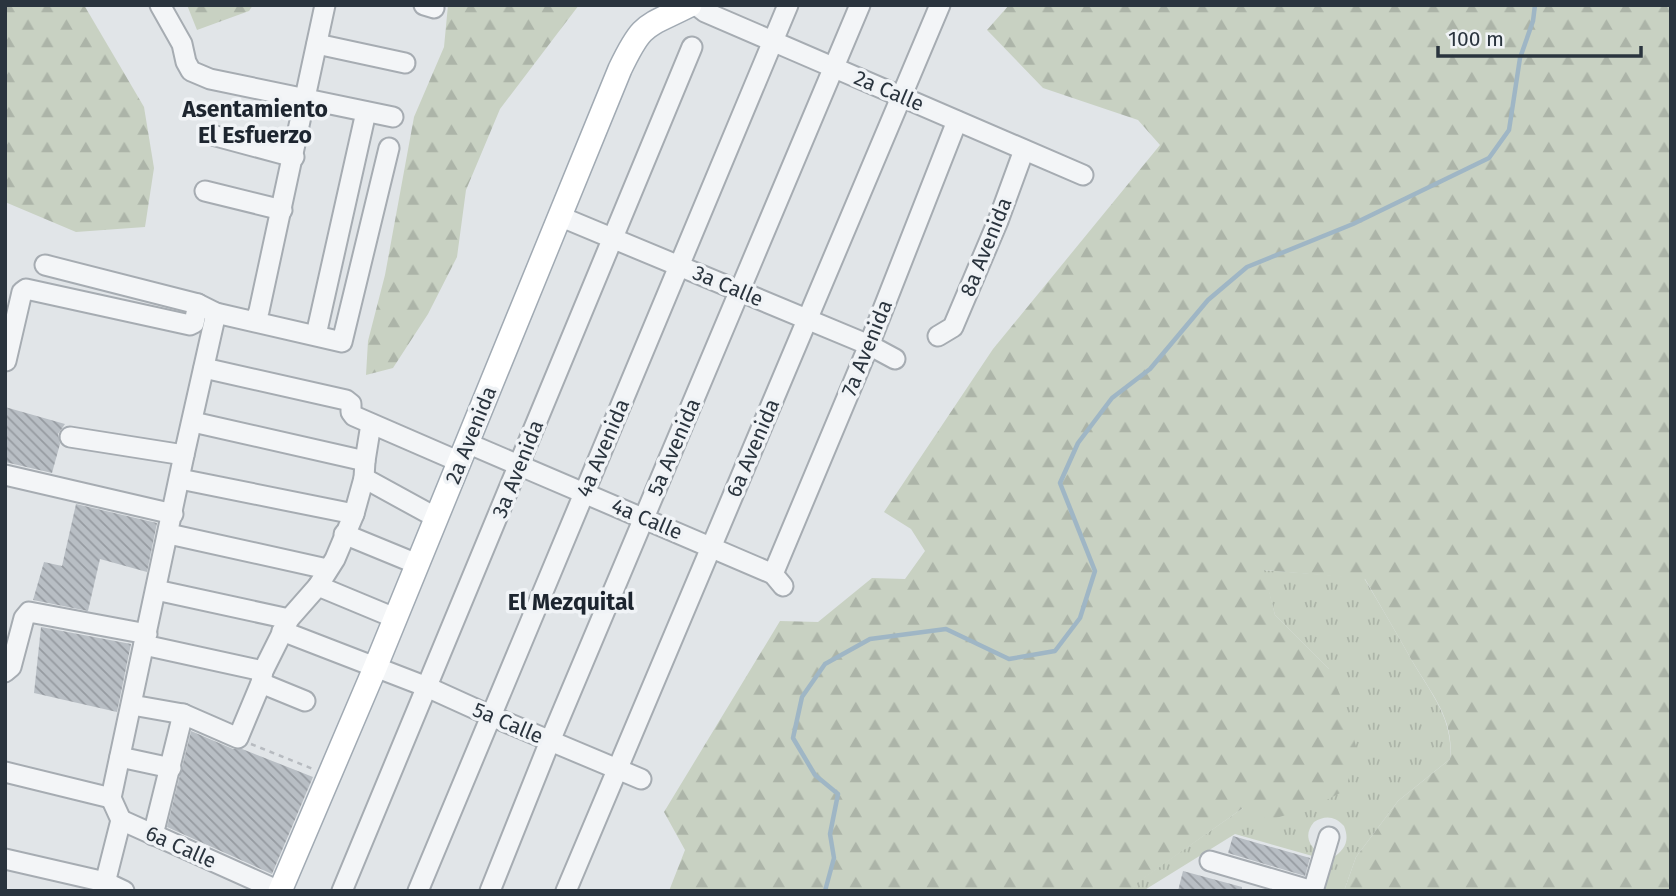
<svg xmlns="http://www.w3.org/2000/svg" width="1676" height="896" viewBox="0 0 1676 896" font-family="'Fira Sans',sans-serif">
	<defs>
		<pattern id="grass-tufts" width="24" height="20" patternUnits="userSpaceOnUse" patternTransform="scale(1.75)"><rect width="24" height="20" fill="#c8d1c2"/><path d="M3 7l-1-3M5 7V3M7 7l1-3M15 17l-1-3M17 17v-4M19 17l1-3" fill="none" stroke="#acb4a8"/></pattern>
		<pattern id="forest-firs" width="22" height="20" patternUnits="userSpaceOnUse" patternTransform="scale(1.75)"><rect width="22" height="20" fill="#c8d1c2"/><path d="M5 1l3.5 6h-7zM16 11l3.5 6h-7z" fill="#acb4a8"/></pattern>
		<pattern id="building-back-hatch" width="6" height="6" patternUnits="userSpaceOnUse" patternTransform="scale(1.75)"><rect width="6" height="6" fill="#b8bec4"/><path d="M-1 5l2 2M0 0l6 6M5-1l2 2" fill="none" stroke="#969ba1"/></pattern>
	</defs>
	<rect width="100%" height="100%" fill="#e1e5e8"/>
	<path fill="url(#grass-tufts)" d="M1263 570 1364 578C1380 605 1396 632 1411 659 1430 692 1454 719 1450 759L1398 801 1356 857 1344 891H1323L1332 858C1345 850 1350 841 1344 826 1335 816 1325 815 1314 822 1305 833 1307 842 1317 852L1316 857 1235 834 1143 891H1132L1136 883 1243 808 1329 669 1275 615Z"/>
	<g fill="url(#forest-firs)">
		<path d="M5 5H84L144 107 154 168 145 227 76 232 5 202Z"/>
		<path d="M187 5H253L249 11 197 30Z"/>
		<path d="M448 5H579L500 109 466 190 457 257 428 314 393 368 366 375 368 341 385 275 414 117 444 47Z"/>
		<path d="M1009 5H1671V891H1344L1356 857 1398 801 1450 759C1455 719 1430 692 1411 659 1396 632 1380 605 1365 579L1264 570 1275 615 1329 669 1346 709 1358 754 1344 791 1313 807 1269 820 1243 808 1137 883 1132 891H669L685 850 664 812 780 621 818 622 872 578 905 579 925 551 911 529 884 512 993 349 1160 145 1138 120 1043 88 987 30Z"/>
	</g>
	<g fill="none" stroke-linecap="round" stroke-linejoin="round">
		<path stroke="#9fb6c5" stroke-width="4.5" d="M825 891 834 858 830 834 838 794 815 775 793 738 802 697 825 664 870 639 946 629 1009 659 1055 651 1080 618 1095 571 1060 483 1078 443 1112 398 1150 369 1208 300 1247 267 1353 224 1489 158 1509 130 1520 58 1533 21 1535 5"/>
	</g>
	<g fill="url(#building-back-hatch)">
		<path d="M5 407 65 424 58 434 60 444 52 473 5 462Z"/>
		<path d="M76 504 157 523 147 572 100 559 88 611 33 600 44 562 62 566Z"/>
		<path d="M41 627 131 644 117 712 34 693Z"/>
		<path d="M191 731 233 749H242L313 777 272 874 167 827Z"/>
		<path d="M1233 836 1310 858 1305 876 1228 853Z"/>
		<path d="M1183 871 1242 887V891H1178Z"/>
	</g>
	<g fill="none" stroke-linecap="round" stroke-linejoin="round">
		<g stroke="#a6acb2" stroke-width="23">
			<g id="minor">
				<path d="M160 5 182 44 186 62 191 71 210 79 393 117"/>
				<path d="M424 5 434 8"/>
				<path d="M696 5 705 12 1083 175"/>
				<path d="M317 44 405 63"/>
				<path d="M212 135 294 157"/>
				<path d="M205 191 282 210"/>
				<path d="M559 216 869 345 895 359"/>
				<path d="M45 265 198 304 216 313 342 342 389 148"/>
				<path d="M255 321 259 311 325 5"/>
				<path d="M316 335 366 112"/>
				<path d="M938 336 953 327 998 221 1024 150"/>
				<path d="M6 361 22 292 26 289 190 325 194 323 198 304"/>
				<path d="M204 368 346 400 351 404V412L354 416 460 462"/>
				<path d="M193 422 365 461"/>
				<path d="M70 437 184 455"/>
				<path d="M467 443 773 574 783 586"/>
				<path d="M5 475 173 514"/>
				<path d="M364 478 437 518"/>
				<path d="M180 479 354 514"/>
				<path d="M169 534 327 569"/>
				<path d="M344 534 417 564"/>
				<path d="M773 574 869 345 957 121"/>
				<path d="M318 586 395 618"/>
				<path d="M156 590 289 619"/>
				<path d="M282 631 427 687 491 716 641 779"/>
				<path d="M144 645 263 671"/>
				<path d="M5 672 11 667 24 618 29 612 147 634"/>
				<path d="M261 683 305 701"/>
				<path d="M132 705 183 714 238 738 261 683 263 671 289 619 318 586 335 559 354 514 364 478 365 461 371 424"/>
				<path d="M120 757 171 768"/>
				<path d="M5 772 111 798"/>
				<path d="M121 820 279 891"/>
				<path d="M153 835 183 714"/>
				<path d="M5 859 105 882 124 891"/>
				<path d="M1210 861 1313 891"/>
				<path d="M103 891 121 820 111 798 184 455 216 313"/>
				<path d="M342 891 692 47"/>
				<path d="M418 891 788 5"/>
				<path d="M490 891 550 741 860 5"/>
				<path d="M566 891 940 5"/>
				<path d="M1313 891 1329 837"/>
			</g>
		</g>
		<g stroke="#a1aab3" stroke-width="26">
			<path id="major" d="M280 891 375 668 620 69C643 21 645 28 690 5"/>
		</g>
		<path stroke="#b7bbc0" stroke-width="2.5" stroke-dasharray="5 5" stroke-linecap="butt" d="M251 744 313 769"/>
		<use href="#minor" stroke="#f3f5f7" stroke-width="19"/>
		<use href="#major" stroke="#fff" stroke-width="23"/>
	</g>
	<g text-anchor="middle" stroke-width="7" stroke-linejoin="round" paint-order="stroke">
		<g font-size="21" fill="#2a343e" stroke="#f0f3f6">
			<text transform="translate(889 91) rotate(23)" y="7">2a Calle</text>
			<text transform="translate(986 247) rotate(-68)" y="7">8a Avenida</text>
			<text transform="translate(728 286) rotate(23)" y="7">3a Calle</text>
			<text transform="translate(867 348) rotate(-68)" y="7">7a Avenida</text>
			<text transform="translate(471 435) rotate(-68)" y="7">2a Avenida</text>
			<text transform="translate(674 447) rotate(-67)" y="7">5a Avenida</text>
			<text transform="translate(603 448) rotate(-67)" y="7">4a Avenida</text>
			<text transform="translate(753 448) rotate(-67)" y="7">6a Avenida</text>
			<text transform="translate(518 469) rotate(-68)" y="7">3a Avenida</text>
			<text transform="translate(647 519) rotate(23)" y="7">4a Calle</text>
			<text transform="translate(508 723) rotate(23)" y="7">5a Calle</text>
			<text transform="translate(181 847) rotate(24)" y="7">6a Calle</text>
		</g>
		<g font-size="23" font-weight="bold" fill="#1d252f" stroke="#f0f3f6">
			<text x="255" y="117">Asentamiento<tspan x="255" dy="26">El Esfuerzo</tspan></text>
			<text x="571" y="610">El Mezquital</text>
		</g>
	</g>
	<rect width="1676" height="896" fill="none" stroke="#2a343e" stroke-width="14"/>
	<path d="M1438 46v10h203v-10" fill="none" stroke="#2a343e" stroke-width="3.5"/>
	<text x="1448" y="46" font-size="21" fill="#2a343e" stroke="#f0f3f6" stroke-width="5" paint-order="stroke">100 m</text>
</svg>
